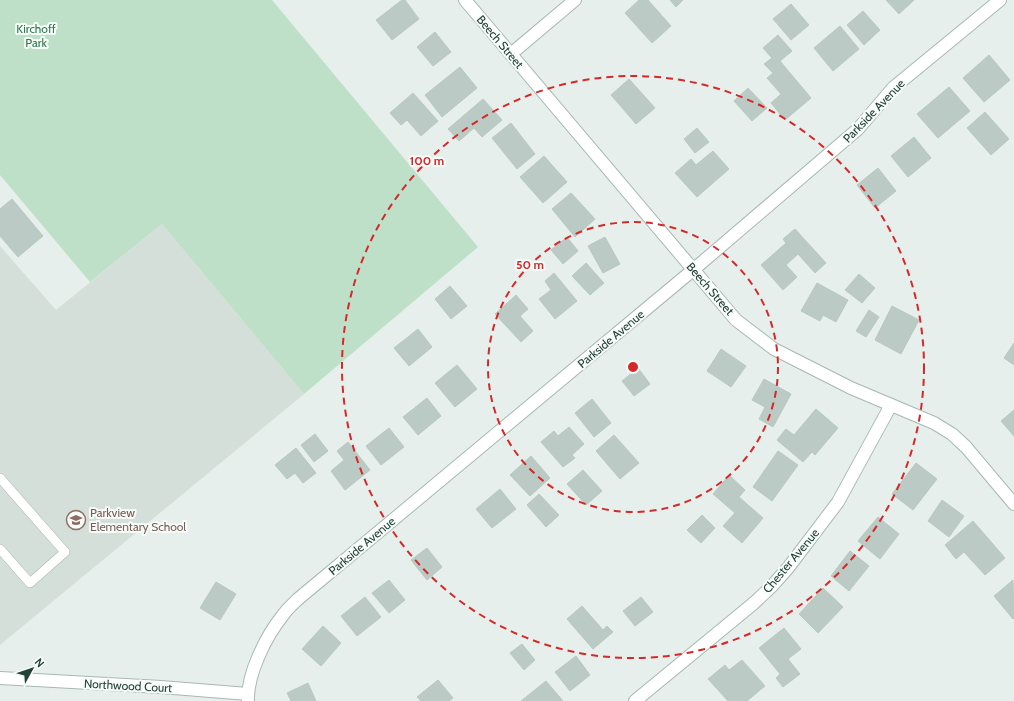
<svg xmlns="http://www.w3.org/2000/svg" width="1014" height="701" viewBox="0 0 1014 701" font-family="Cabin,sans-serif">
	<rect width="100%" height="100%" fill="#e6efeb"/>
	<path fill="#d4dfda" d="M162 224 304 394 0 645V246L56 310Z"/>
	<path fill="#bfe0c8" d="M0 0H272L478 247 304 394 162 224 90 282 0 175Z"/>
	<g fill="#bbcac4" stroke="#b8c9c2">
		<path d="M402 0H405L419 19 392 40 376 20Z"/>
		<path d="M639 0H648L671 26 652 43 625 13Z"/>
		<path d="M670 0H683L676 7Z"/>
		<path d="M886 0H914L899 14Z"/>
		<path d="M791 4 809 25 791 40 773 19Z"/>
		<path d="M863 11 880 30 864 45 847 25Z"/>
		<path d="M840 26 859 49 833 71 814 48Z"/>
		<path d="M435 32 451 52 433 66 417 47Z"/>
		<path d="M778 35 792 51 780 61 811 98 785 120 771 103 781 94 767 78 773 73 764 64 772 58 763 48Z"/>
		<path d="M989 55 1010 80 984 102 963 78Z"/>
		<path d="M460 67 477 88 442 117 425 95Z"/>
		<path d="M629 79 655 108 636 124 611 95Z"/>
		<path d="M949 87 970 111 938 138 917 114Z"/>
		<path d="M748 88 767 108 752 121 734 101Z"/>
		<path d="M413 93 438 121 421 136 407 120 401 125 390 113Z"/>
		<path d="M483 99 502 120 482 137 474 128 459 141 448 129Z"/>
		<path d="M985 112 1009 139 991 155 967 128Z"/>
		<path d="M511 123 535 154 517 169 492 138Z"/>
		<path d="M697 128 709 142 695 153 684 139Z"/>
		<path d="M914 137 931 158 908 177 891 156Z"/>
		<path d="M713 151 729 169 697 197 675 173 691 159 696 165Z"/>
		<path d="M544 156 567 182 543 203 520 177Z"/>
		<path d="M878 168 896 191 875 208 857 185Z"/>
		<path d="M571 193 595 219 575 237 552 209Z"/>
		<path d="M12 199 43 236 18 257 0 236V209Z"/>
		<path d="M795 229 826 263 815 273 798 254 786 265 797 277 783 290 761 265 786 243 783 239Z"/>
		<path d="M567 237 578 251 563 264 551 250Z"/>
		<path d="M605 237 620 264 603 273 588 246Z"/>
		<path d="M586 263 604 283 590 295 572 276Z"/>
		<path d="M554 273 577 301 555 319 539 299 551 290 545 281Z"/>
		<path d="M859 274 875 288 862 303 845 290Z"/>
		<path d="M817 283 848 300 836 322 823 315 820 321 801 311Z"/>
		<path d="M450 286 467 306 451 319 435 299Z"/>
		<path d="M516 295 528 309 520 316 533 331 521 342 495 314Z"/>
		<path d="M892 306 919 320 901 354 875 340Z"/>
		<path d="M869 310 879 317 866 337 856 331Z"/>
		<path d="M418 329 432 347 409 366 394 348Z"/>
		<path d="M1014 343V365L1004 358Z"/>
		<path d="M721 349 746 366 731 387 707 371Z"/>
		<path d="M457 365 477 389 455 407 435 383Z"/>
		<path d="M638 368 650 384 634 396 622 381Z"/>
		<path d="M764 379 791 394 773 427 759 419 765 407 752 400Z"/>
		<path d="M427 398 441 416 418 435 403 417Z"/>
		<path d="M592 399 611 423 594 437 575 413Z"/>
		<path d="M816 409 838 428 815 455 812 452 803 462 777 440 786 429 794 435Z"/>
		<path d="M1014 410V436L1001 421Z"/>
		<path d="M569 427 584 444 572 455 575 458 563 467 541 442 554 431 558 436Z"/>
		<path d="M389 428 404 447 381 465 366 446Z"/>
		<path d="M315 434 328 451 314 462 301 445Z"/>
		<path d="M614 435 639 463 620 479 596 451Z"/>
		<path d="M348 442 370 470 345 490 331 471 344 460 337 451Z"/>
		<path d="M296 448 316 473 303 483 295 473 287 479 275 465Z"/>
		<path d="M778 451 798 465 772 501 753 487Z"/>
		<path d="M531 456 550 478 530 496 510 475Z"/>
		<path d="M916 463 937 479 913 510 892 494Z"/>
		<path d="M583 470 602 491 586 505 567 484Z"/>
		<path d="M729 475 745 490 739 497 763 518 742 543 723 526 735 513 713 494Z"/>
		<path d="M500 489 516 509 492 528 476 509Z"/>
		<path d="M539 494 559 515 546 527 527 505Z"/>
		<path d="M942 500 964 516 949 537 928 521Z"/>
		<path d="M702 515 715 528 701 543 687 530Z"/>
		<path d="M878 517 899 534 880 559 858 541Z"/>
		<path d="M973 521 1005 558 985 575 964 552 956 559 945 545Z"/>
		<path d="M427 548 442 567 427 580 411 560Z"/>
		<path d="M850 551 869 566 849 591 831 576Z"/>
		<path d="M389 580 405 600 389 613 372 593Z"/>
		<path d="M1013 580 1014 618 1013 619 994 596Z"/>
		<path d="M216 582 236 594 220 620 200 608Z"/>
		<path d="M823 588 843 607 818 633 799 614Z"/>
		<path d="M365 597 381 617 357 636 341 616Z"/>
		<path d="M641 597 653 612 635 626 623 611Z"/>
		<path d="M582 606 603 630 607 626 613 632 593 649 567 619Z"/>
		<path d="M323 626 341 643 321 666 302 649Z"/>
		<path d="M784 628 801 649 788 659 800 674 783 687 776 678 780 674 759 648Z"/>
		<path d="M522 644 535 660 524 670 510 653Z"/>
		<path d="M576 656 590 675 570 691 555 672Z"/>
		<path d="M742 660 765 686 747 701H728L708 679 725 665 729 670Z"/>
		<path d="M438 680 453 698 449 701H421L417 697Z"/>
		<path d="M546 681 563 701H521Z"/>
		<path d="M308 683 316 701H291L287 693Z"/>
	</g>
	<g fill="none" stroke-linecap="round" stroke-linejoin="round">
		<g stroke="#a8b8b2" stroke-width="10">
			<path id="service" d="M0 478 65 552 30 583 0 549"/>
		</g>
		<g stroke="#a8b8b2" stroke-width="14">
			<g id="minor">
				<path d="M465 0 736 320 774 349 851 388 934 423 952 434 966 447 1014 504"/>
				<path d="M511 54 575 0"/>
				<path d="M0 678 161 687 248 694"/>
				<path d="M248 701C247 674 266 636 283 615 287 609 293 604 298 599L693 270 858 129 893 88 1000 0"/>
				<path d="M635 701 754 603 771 587 788 568 838 502 891 405"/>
			</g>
		</g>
		<use href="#service" stroke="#fff" stroke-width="9"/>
		<use href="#minor" stroke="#fff" stroke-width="12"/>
	</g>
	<g fill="none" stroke="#d62828" stroke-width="2" stroke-dasharray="7 5">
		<circle cx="633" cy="367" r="145"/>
		<circle cx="633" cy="367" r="291"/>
	</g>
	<defs>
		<g id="school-ring" transform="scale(1)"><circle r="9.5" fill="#f7fbf9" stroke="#8d6e63" stroke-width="1.5"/><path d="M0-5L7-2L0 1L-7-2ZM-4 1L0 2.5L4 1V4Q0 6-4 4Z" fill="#8d6e63"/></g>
	</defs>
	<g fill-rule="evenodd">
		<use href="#school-ring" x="76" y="520"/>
	</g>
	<g text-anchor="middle" stroke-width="4" stroke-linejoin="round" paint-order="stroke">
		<g font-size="12" fill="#2d7a4b" stroke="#f7fbf9">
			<text x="36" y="33">Kirchoff<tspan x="36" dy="14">Park</tspan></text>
		</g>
		<g font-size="12" fill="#24423a" stroke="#f7fbf9">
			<text transform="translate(500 42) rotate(50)" y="4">Beech Street</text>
			<text transform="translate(874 111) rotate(-46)" y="4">Parkside Avenue</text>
			<text transform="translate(710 289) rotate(49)" y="4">Beech Street</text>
			<text transform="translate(611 339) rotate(-40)" y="4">Parkside Avenue</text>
			<text transform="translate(362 546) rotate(-40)" y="4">Parkside Avenue</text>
			<text transform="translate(791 561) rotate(-50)" y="4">Chester Avenue</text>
			<text transform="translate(128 686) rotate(3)" y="4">Northwood Court</text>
		</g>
		<g font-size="12" fill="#785e54" stroke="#f7fbf9" text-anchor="start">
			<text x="90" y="517">Parkview<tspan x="90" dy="14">Elementary School</tspan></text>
		</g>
	</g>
	<circle cx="633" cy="367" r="6" fill="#d62828" stroke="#f7fbf9" stroke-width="2"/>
	<g font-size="12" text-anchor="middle" font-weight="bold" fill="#d62828" stroke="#f7fbf9" stroke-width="4" stroke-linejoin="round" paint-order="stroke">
		<text x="427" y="165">100 m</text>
		<text x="530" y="269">50 m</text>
	</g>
	<g transform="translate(32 669) rotate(50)" stroke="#f7fbf9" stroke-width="3" paint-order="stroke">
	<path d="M0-3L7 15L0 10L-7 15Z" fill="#24423a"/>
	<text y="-6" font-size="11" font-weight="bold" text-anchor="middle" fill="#24423a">N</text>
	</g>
</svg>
